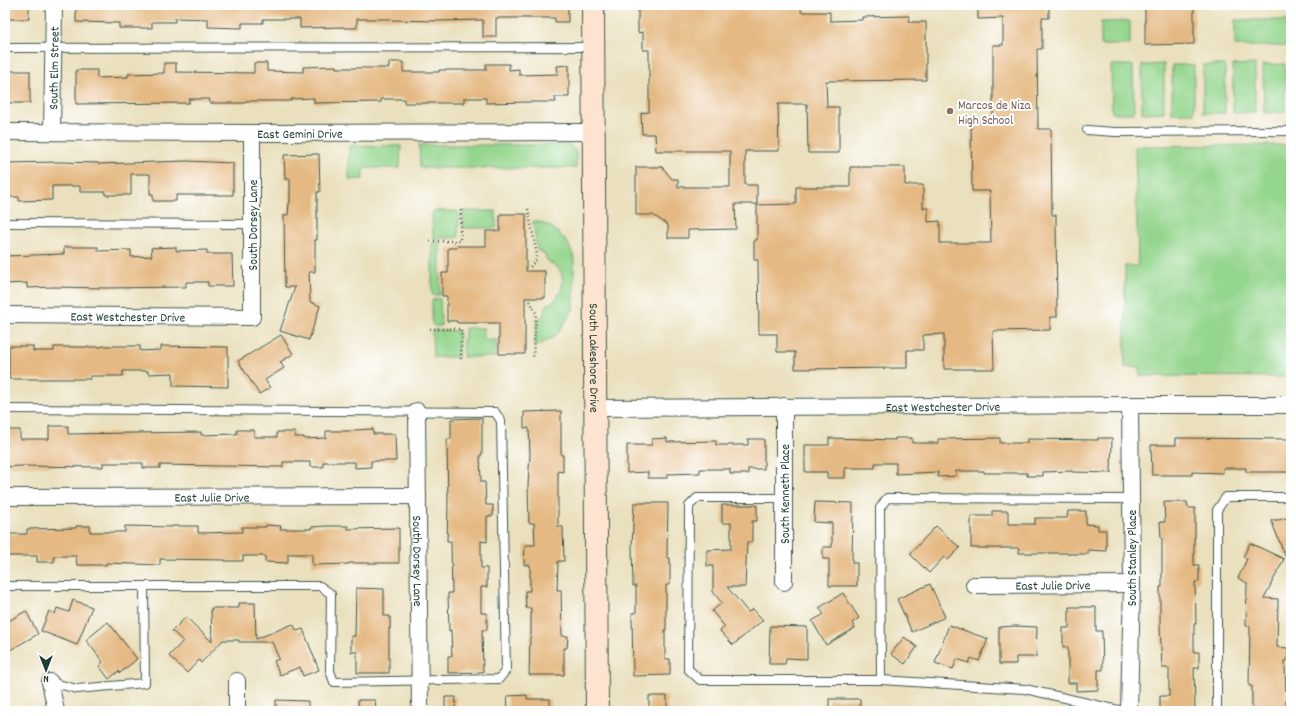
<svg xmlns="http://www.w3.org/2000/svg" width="1296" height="716" viewBox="0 0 1296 716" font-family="Dekko,sans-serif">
	<rect width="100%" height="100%" fill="#fff"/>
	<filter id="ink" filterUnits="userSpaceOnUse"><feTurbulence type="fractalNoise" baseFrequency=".025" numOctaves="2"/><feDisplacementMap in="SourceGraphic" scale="8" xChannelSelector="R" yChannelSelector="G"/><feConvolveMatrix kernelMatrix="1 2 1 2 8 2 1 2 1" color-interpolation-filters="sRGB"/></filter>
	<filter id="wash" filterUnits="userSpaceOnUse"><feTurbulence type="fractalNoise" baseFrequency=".012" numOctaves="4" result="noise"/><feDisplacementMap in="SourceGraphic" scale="16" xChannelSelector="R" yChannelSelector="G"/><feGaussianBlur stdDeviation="0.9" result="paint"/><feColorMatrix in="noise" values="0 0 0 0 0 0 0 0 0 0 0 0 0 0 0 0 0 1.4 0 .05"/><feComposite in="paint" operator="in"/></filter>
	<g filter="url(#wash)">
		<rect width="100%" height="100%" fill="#eae0bd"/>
		<g fill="#95d68e" stroke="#5a8a61">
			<rect x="1235" y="20" width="56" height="26"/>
			<path d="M1130 21V45H1101V22Z"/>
			<path d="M1164 64V112L1142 113V65Z"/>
			<path d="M1255 64V112L1233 113V65Z"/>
			<path d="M1285 64V112L1264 113 1263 65Z"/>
			<path d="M1111 65H1133L1134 113H1112Z"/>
			<rect x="1172" y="65" width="22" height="48"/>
			<rect x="1203" y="65" width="22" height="48"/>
			<path d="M349 145 401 146 400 168H364L363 179 350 180 349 178Z"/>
			<path d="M570 145 576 151V168H420L419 145Z"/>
			<path d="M1291 145V377L1140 376V367H1125V266H1138L1135 146Z"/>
			<path d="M434 211H456L459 213 458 238H433L432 213Z"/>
			<rect x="463" y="211" width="33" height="17"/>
			<path d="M533 221C551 222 571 241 574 259V308L558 333 550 339 535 347 537 321 544 314 547 305C560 300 568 280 558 268 555 265 551 264 548 261 546 259 546 257 545 255 543 252 540 252 537 250Z"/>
			<path d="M434 242H440V295H434L432 294V244Z"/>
			<path d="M434 299H440L441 326H434L432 324V301Z"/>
			<path d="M465 328H484V340H497L496 357H463V339L465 338Z"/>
			<path d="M434 330 459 331 458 357H433L432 332Z"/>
		</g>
		<g id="blocks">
			<g fill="#e5b983">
				<rect x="5" y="5" width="24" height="14"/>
				<path d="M76 5H568V22H555V18H496V37H483V20L439 21 392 20V19H357V28H344V27L300 28V19H263V23H242V28L208 27V19L175 18V22H152V28H119V23L76 22Z"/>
				<path d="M638 5H801V12H830V21L862 20V17L909 16V22H926V80L826 81 827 107H839V153H808L807 104H778L779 151H745V185H757V204H735L736 229 688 230V238H668V225L653 215H636V167H662L672 179H678V187H730V151H656L655 134H642L641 113 649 112V50H643V32L638 33Z"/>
				<path d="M978 5H1049V18H1042V49H1037L1038 129H1051L1052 215H1056L1057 317H1050V330L993 331 994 369H944V334L923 335V350H907V368L795 369V352H777V334H759L758 260H754V240H757V205L796 204V187H850V167H905V185H923V208H928V222L940 221V243H991L990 191H972L971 122H993V45H1003V18L978 19Z"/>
				<path d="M1145 5H1194V44L1145 45Z"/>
				<path d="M389 62H403V72H439V70H486V64H509V70L519 69V75L558 74 557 66 569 65V97H555L556 102H530L486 103V98H464V103H404V99H381V102L314 103V98L291 99V101H245V103H209L210 99H189V103L76 104V70H97V78L128 77V74L164 73V63H176V72L254 73V63H267V71L303 72V67L336 66V68H389Z"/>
				<path d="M6 71H30V103H5V78H6Z"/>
				<path d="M319 154 320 192H317V240H315V272H309L310 302 320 306 309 340 280 331 295 287H285L284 215H288L289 203H290V179H285L284 155Z"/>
				<path d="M186 161 233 163V195H176V201H153V194H150V174H131V195H105V192H80V186H52V200L19 201V197H5V163L61 162 98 163V164Z"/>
				<path d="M500 214H526V271H545V298H525V354H499V323H457V321H447V296H442V273H448V248H457V246H486V231H500Z"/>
				<path d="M64 247H98V251L131 250V257L152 256 151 248 176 247V251L207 250V254H232L233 286H208V282H186V287L105 288 54 287 27 288V283L5 284V256L64 254Z"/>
				<path d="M281 335 293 354 280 362 284 368 265 380 270 388 259 394 238 361Z"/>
				<path d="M9 346H33V351H54V347H102V346H140V351L161 350V346L228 347V387L173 386V373L148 374V371H123V376H90V379H9Z"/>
				<path d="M561 411V455H563V472L558 471V527H563L564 561H558L557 590H561L562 636H568L567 648H564V675H529L530 636H531V608H526L525 591H530V565H524L525 545H535L534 523H529L528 485 530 454 529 428H524V412Z"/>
				<path d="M482 418V455H480L481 482H485L486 505H493V516H487V542L481 541V568H487V587H481V613H487V630H482L483 672 448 673V656H452L451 630 449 631 448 593H452L451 541H447L448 505 447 439H451V419Z"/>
				<path d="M49 426H68V434L201 432V435L237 434V430H254V437H277V432H295V437H304V439L326 438V431H354V430L373 429V434H395L396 461H371V467L355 468V462H323V467H310V462H283V467L160 465V468H143V463H103V467L21 466 5 467V430H20V439H49Z"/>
				<path d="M667 438V442L716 441V445H748V439H764V469H748V474H730V469H700V473L667 474V478H648V472L627 473V445H652V439Z"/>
				<path d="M829 438 895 440V438H912V443H938V439L1000 438V443H1027V439L1098 440V438H1112L1111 473 1072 472V471L1043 472V476H1027V473H984V471H956V476L938 477V472L896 474V463H875V468H845V478H827V472H805V445H829Z"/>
				<path d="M1176 438 1291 439V472H1246V468H1223V473L1192 472V475H1152L1151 445H1176Z"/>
				<path d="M815 502 853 503 852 563H857V586H829V559H823V547H832V523L814 522Z"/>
				<path d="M1164 502H1187L1188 508H1195V538H1194V565H1199V582H1195L1196 624H1194V652H1199V668H1194L1195 711H1160V696H1169V668H1162L1160 625V587H1162V538H1161L1160 522H1165Z"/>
				<path d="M634 503H668L667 558H670V585H666V630H665V659H670V675L633 676 632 613H636V586H633L632 547Z"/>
				<path d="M722 505H757V521H752V542H747L745 587H727L748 612 753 609 763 620 733 645 720 631 725 627 712 611 722 603 713 592V566H707V550L731 549V523H722Z"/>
				<path d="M992 511H1008V524H1035V518H1067L1068 511H1086V524L1098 525V530H1106V551L1088 550V554H1067V553H1019V548H971V516H992Z"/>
				<path d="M1291 517V549H1289L1285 556 1271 520H1278Z"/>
				<path d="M266 525 281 526 280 529H311V527L327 526H348V529L399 528V563H349V564L312 565V554H288V563L265 562V556H243V561H225V560L160 559V565L106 563V565H77L76 556H54V562H37V556H5V534H27V529L76 528V526H90V532H125V526L172 527V526H198V533L242 532V527H266Z"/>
				<path d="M936 526 960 548 948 560 944 557 929 573 910 554Z"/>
				<path d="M1250 543 1284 559 1264 598 1278 599 1277 647 1288 648 1287 661H1285L1286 711H1252V686H1249L1250 626H1246L1247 583 1238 578 1247 559 1243 557Z"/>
				<path d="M930 584 945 617 912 632 897 599Z"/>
				<path d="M356 588 384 589V616H390V629L389 628V673H357V652H351V636H355Z"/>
				<path d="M843 593 859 618 852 623 855 628 826 645 812 621 824 614 819 608Z"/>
				<path d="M73 600 92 607 77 645 41 631 49 611 55 614 57 608 69 612Z"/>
				<path d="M239 603H255L256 639 293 624 297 631 303 629 319 670 303 676 300 667 280 675 274 661 279 659 272 642H239V640H223L201 663 199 660 187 673 169 656 183 641 172 631 186 617 212 642 211 608H239Z"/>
				<path d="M1069 607H1096V631H1102L1103 670H1098V690L1076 691V683H1068V647H1063V628H1069Z"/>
				<path d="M26 611 38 634 5 653V623Z"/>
				<path d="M108 622 137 659 120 673 119 671 109 679 99 666 103 662 86 640Z"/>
				<path d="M949 625 988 639 979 661 971 658 969 663 957 659 953 669 935 663Z"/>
				<path d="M770 626 807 627V659L786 658 785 664H769Z"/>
				<path d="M1015 626 1037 627 1036 657H1016V664H999V627Z"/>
				<path d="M904 637 917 647 905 664 891 654Z"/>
				<path d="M527 695V699H550V711H508L507 696Z"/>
				<rect x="649" y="696" width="18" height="15"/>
				<path d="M445 697H456L455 711H445Z"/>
				<rect x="829" y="699" width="31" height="12"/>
				<path d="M276 700 308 701V711H276Z"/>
				<path d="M358 700H375L376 711H359Z"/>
			</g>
		</g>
	</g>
	<g filter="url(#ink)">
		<use href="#blocks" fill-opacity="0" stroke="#3d5549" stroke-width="1"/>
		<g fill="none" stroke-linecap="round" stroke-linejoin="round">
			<g stroke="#3d5549" stroke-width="10">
				<g id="lane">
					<path d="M5 48 593 47"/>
					<path d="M1087 130 1115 132 1291 131"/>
					<path d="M5 223 252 224"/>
					<path d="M5 409 495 412 501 421 506 670 499 679 334 682 330 671 331 594 320 586H5"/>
					<path d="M784 498H697L689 506 688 669 700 680H881L1025 689 1123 711"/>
					<path d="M881 680 880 508 887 498 1131 499"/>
					<path d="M50 682 77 689 145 683 144 586"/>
					<path d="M1217 711V510L1226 497H1291"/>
				</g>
			</g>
			<g stroke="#3d5549" stroke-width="18">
				<g id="street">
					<path id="s1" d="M5 132 252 133 594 132"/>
					<path id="s2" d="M52 132 54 5"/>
					<path id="s3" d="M5 315 252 317V133"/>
					<path d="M784 406V582"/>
					<path id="s4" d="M596 408 1130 405H1291"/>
					<path id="s5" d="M417 411 420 711"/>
					<path id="s6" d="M5 497 418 496"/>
					<path id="s7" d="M974 585 1132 584"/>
					<path d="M237 681V711"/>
					<path d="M50 682 56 711"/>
					<path d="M1129 711 1132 584 1130 405"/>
				</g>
			</g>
			<g stroke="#3d5549" stroke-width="24">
				<g id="secondary">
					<path id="s8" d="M593 5 597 711"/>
				</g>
			</g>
			<g stroke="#3d5549" stroke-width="2.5" stroke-dasharray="1 3" stroke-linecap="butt">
				<path d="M528 209 537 255 536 260 530 267"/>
				<path d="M430 241H460L461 209"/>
				<path d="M530 301 536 313 533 359"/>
				<path d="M430 329H461V359"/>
			</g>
			<use href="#lane" stroke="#fff" stroke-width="8"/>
			<use href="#street" stroke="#fff" stroke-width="16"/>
			<use href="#secondary" stroke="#fde4d1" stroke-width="22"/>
		</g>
	</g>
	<circle fill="#8d6e63" stroke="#fff" stroke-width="1.5" cx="950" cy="111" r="4"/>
	<g text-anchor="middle" stroke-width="4" stroke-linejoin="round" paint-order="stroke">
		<g font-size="13" fill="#1f3d34" stroke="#fff">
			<text dy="5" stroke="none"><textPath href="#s2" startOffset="64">South Elm Street</textPath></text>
			<text dy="5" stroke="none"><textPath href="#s1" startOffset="295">East Gemini Drive</textPath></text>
			<text transform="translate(252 225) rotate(-90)" y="5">South Dorsey Lane</text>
			<text dy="5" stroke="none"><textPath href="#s3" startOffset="123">East Westchester Drive</textPath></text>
			<text dy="5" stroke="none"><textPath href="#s8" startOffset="353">South Lakeshore Drive</textPath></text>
			<text dy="5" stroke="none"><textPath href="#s4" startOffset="347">East Westchester Drive</textPath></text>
			<text transform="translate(784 494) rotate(-90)" y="5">South Kenneth Place</text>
			<text dy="5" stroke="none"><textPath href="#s6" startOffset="207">East Julie Drive</textPath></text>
			<text transform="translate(1131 558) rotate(-90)" y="5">South Stanley Place</text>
			<text dy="5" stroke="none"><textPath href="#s5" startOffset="150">South Dorsey Lane</textPath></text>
			<text dy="5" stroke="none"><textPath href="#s7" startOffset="79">East Julie Drive</textPath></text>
		</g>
		<g font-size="13" fill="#785e54" stroke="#fff" text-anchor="start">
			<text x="958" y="109">Marcos de Niza<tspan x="958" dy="15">High School</tspan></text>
		</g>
	</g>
	<rect width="1296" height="716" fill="none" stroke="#fff" stroke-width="20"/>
	<g transform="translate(46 670) rotate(180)" stroke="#ffffff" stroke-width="3" paint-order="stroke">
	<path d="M0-3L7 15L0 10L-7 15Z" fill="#1f3d34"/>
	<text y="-6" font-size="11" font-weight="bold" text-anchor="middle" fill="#1f3d34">N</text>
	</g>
</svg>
